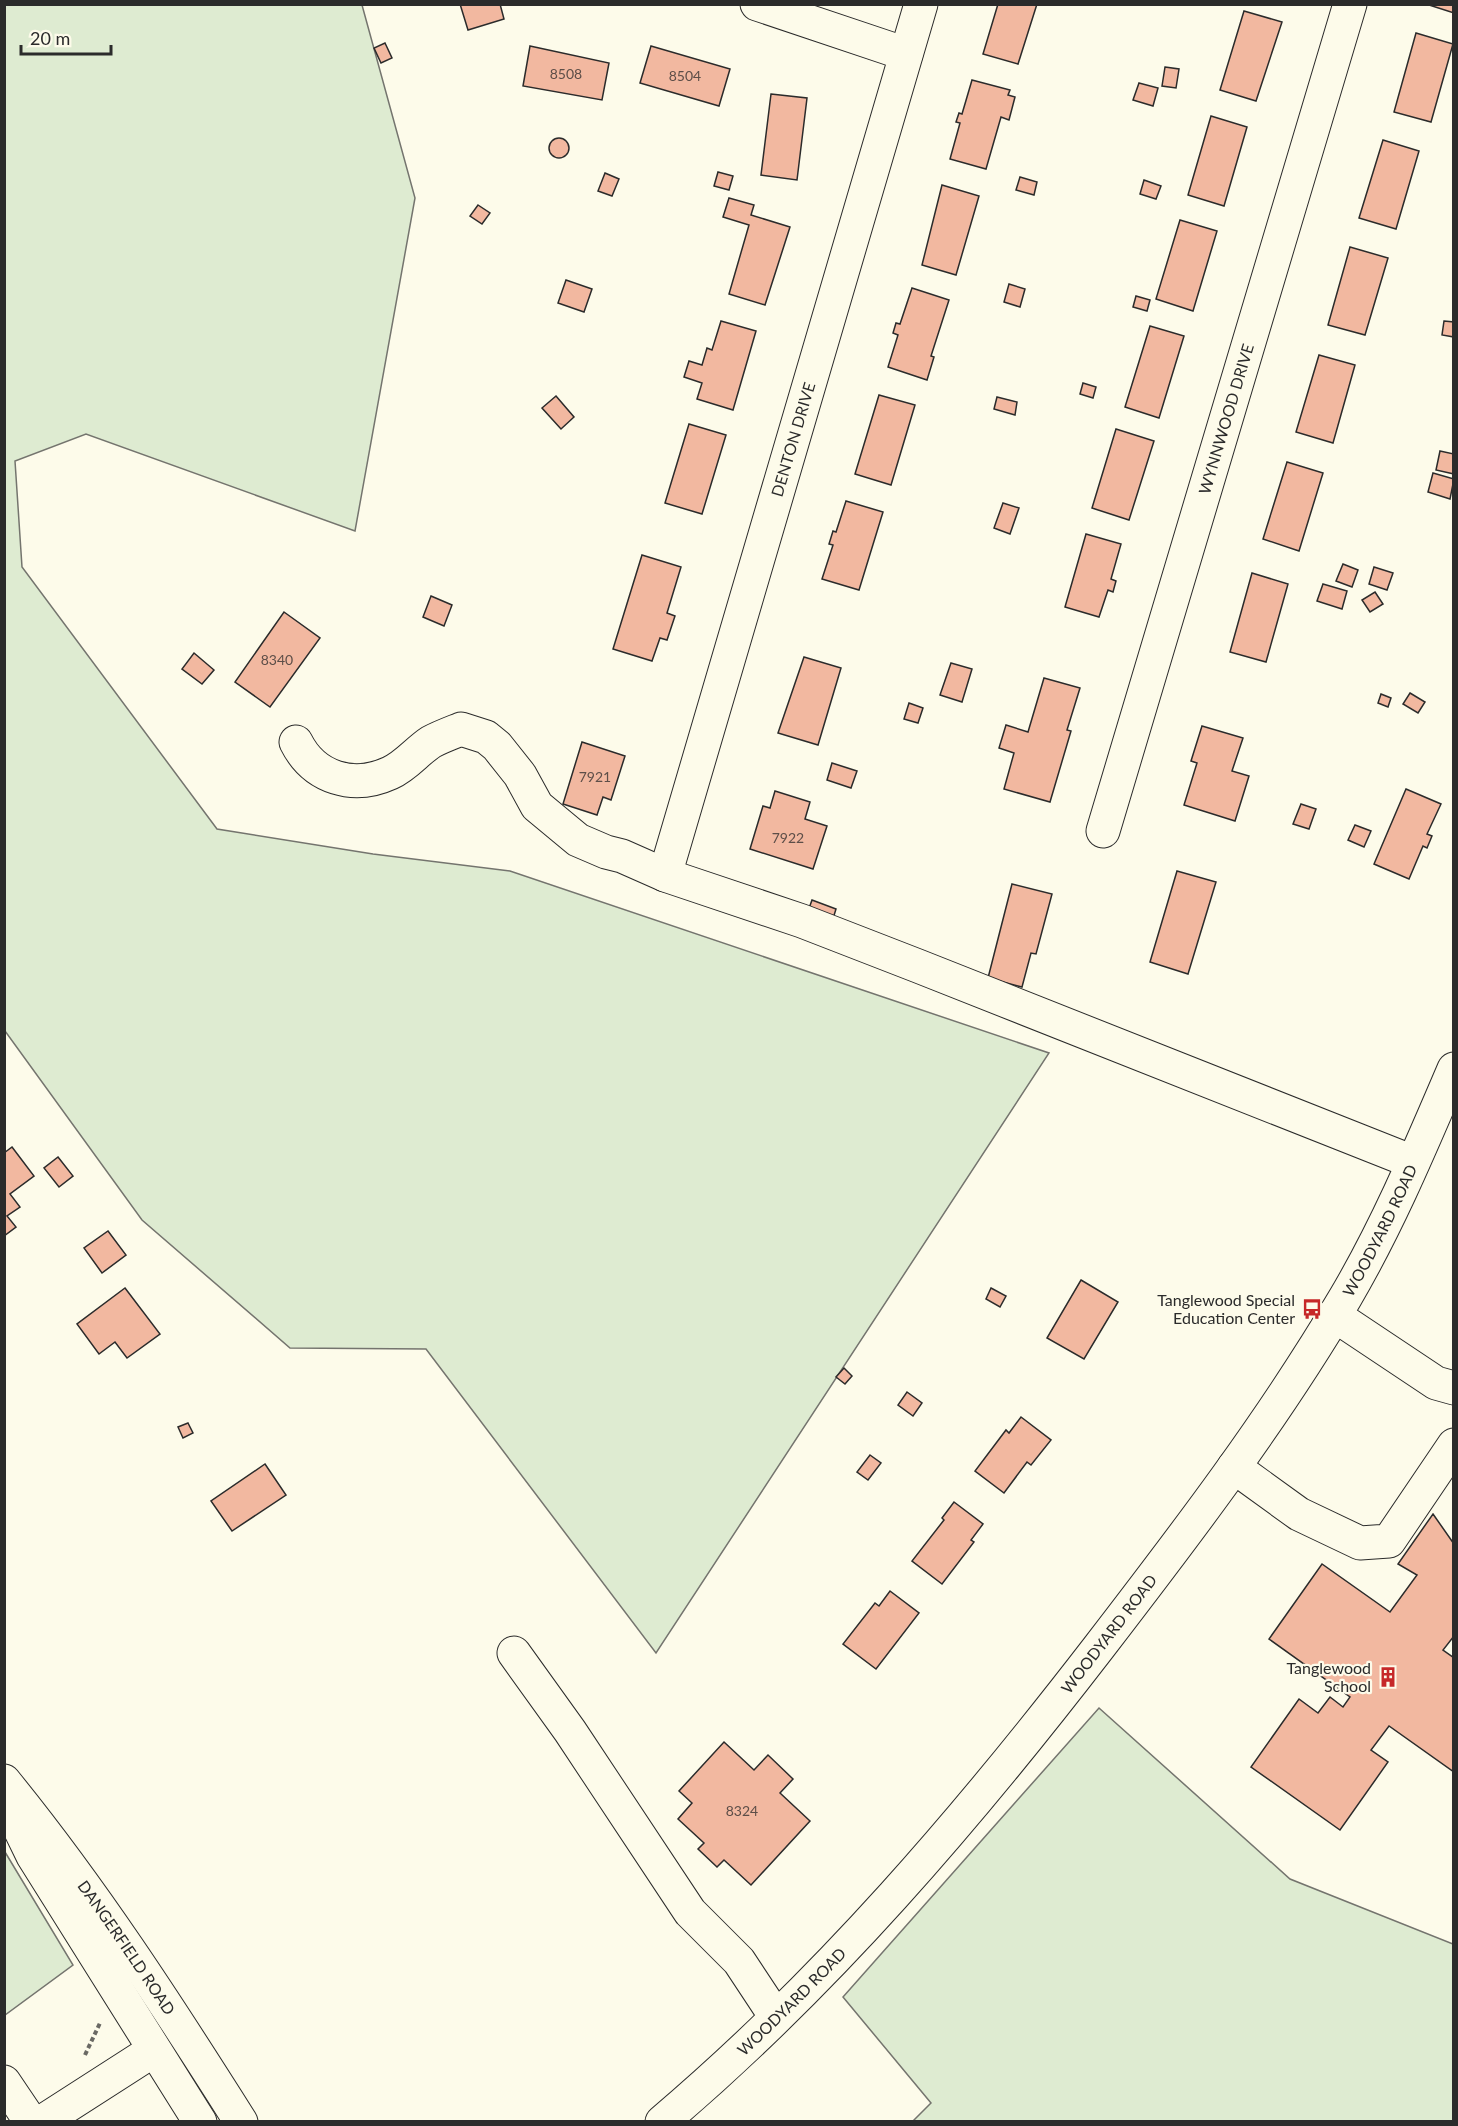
<svg xmlns="http://www.w3.org/2000/svg" width="1458" height="2126" viewBox="0 0 1458 2126" font-family="Lato,sans-serif">
	<rect width="100%" height="100%" fill="#fdfbea"/>
	<g fill="#deebd1" stroke="#74746e" stroke-width="1.5">
		<path d="M4 5H362L415 198 355 531 86 434 15 461 22 567 217 829 373 854 510 871 1049 1053 656 1653 426 1349 290 1348 142 1220 5 1031Z"/>
		<path d="M1099 1708 1290 1879 1453 1944V2121H913L931 2103 843 1997Z"/>
		<path d="M5 1852 73 1965 5 2015Z"/>
	</g>
	<g fill="#f2b8a0" stroke="#2b2b2b" stroke-width="1.5">
		<path d="M460 4H500L504 19 468 30Z"/>
		<path d="M998 4H1037L1018 64 983 54Z"/>
		<path d="M1426 4H1454V13Z"/>
		<path d="M1244 11 1282 22 1256 101 1220 90Z"/>
		<path d="M1416 33 1453 44 1431 122 1394 112Z"/>
		<path d="M385 43 392 58 381 63 374 48Z"/>
		<path d="M530 46 609 63 602 100 523 86Z"/>
		<path d="M651 46 730 69 719 106 640 83Z"/>
		<path d="M1165 67 1179 69 1176 88 1162 86Z"/>
		<path d="M972 80 1010 90 1008 95 1015 97 1009 120 1001 117 986 169 950 159 960 123 956 122 959 113 962 114Z"/>
		<path d="M1139 83 1158 88 1153 106 1133 100Z"/>
		<path d="M771 94 807 98 797 180 761 175Z"/>
		<path d="M1211 116 1247 127 1224 206 1188 195Z"/>
		<circle cx="559" cy="148" r="10"/>
		<path d="M1383 140 1419 151 1396 229 1359 218Z"/>
		<path d="M718 172 733 176 729 190 714 186Z"/>
		<path d="M605 173 619 179 612 196 598 191Z"/>
		<path d="M1020 177 1037 182 1034 195 1016 190Z"/>
		<path d="M1144 180 1161 186 1156 199 1140 194Z"/>
		<path d="M942 185 979 196 956 275 922 265Z"/>
		<path d="M729 198 754 205 751 215 790 227 765 305 729 294 749 225 723 217Z"/>
		<path d="M478 205 490 213 482 224 470 216Z"/>
		<path d="M1180 220 1217 231 1193 311 1156 299Z"/>
		<path d="M1350 247 1388 258 1365 335 1328 325Z"/>
		<path d="M566 280 592 289 584 312 558 303Z"/>
		<path d="M1009 284 1025 289 1020 307 1004 302Z"/>
		<path d="M912 288 949 300 931 356 934 357 927 380 888 367 898 335 893 333 896 323 900 324Z"/>
		<path d="M1136 296 1150 300 1147 311 1133 307Z"/>
		<path d="M721 321 756 331 733 410 697 399 702 383 684 377 689 361 702 365 707 348 712 350Z"/>
		<path d="M1444 321 1454 322V337L1442 335Z"/>
		<path d="M1150 326 1184 336 1159 418 1125 407Z"/>
		<path d="M1319 355 1355 365 1333 443 1296 432Z"/>
		<path d="M1083 383 1096 387 1093 398 1080 394Z"/>
		<path d="M879 395 915 405 891 485 855 474Z"/>
		<path d="M556 396 574 417 561 429 542 408Z"/>
		<path d="M997 397 1017 402 1015 415 994 409Z"/>
		<path d="M689 424 726 435 702 514 665 503Z"/>
		<path d="M1116 429 1154 441 1129 520 1092 508Z"/>
		<path d="M1440 451 1454 454V474L1436 470Z"/>
		<path d="M1287 462 1323 473 1299 551 1263 539Z"/>
		<path d="M1433 473 1454 479 1450 499 1428 492Z"/>
		<path d="M846 501 883 512 859 590 822 579 833 545 829 544 833 531 836 532Z"/>
		<path d="M1003 503 1019 508 1010 534 994 528Z"/>
		<path d="M1086 534 1121 544 1111 579 1116 581 1113 592 1108 590 1099 617 1065 607Z"/>
		<path d="M642 555 681 567 667 613 675 616 667 640 660 638 652 661 613 649Z"/>
		<path d="M1343 564 1358 570 1352 587 1336 581Z"/>
		<path d="M1374 567 1393 573 1387 590 1369 584Z"/>
		<path d="M1252 573 1288 584 1266 662 1230 652Z"/>
		<path d="M1323 584 1347 591 1342 609 1317 601Z"/>
		<path d="M1375 592 1383 604 1370 612 1362 600Z"/>
		<path d="M431 596 452 605 444 626 423 617Z"/>
		<path d="M284 612 320 638 270 707 235 682Z"/>
		<path d="M194 653 214 670 202 684 182 669Z"/>
		<path d="M804 657 841 668 818 745 778 733Z"/>
		<path d="M951 663 972 669 962 702 940 695Z"/>
		<path d="M1044 678 1080 688 1067 730 1071 731 1050 802 1004 789 1014 753 999 748 1006 725 1028 732Z"/>
		<path d="M1410 693 1425 702 1418 713 1403 704Z"/>
		<path d="M1381 694 1391 698 1388 707 1378 703Z"/>
		<path d="M909 703 923 708 918 723 904 719Z"/>
		<path d="M1202 726 1243 738 1232 771 1249 776 1235 821 1184 805 1197 763 1191 761Z"/>
		<path d="M582 742 625 756 611 800 603 797 597 815 563 804Z"/>
		<path d="M832 763 857 771 851 788 827 780Z"/>
		<path d="M1406 789 1441 804 1427 834 1432 836 1427 848 1423 846 1409 879 1374 864Z"/>
		<path d="M775 791 810 802 805 819 827 826 813 869 750 849 763 806 770 808Z"/>
		<path d="M1301 804 1316 809 1309 829 1293 824Z"/>
		<path d="M1355 825 1371 831 1364 847 1348 840Z"/>
		<path d="M1177 871 1216 882 1188 974 1150 962Z"/>
		<path d="M1012 884 1052 894 1036 954 1031 953 1022 987 988 978Z"/>
		<path d="M812 900 836 909 832 922 807 914Z"/>
		<path d="M12 1147 34 1176 10 1194 20 1207 7 1216 16 1227 4 1236V1153Z"/>
		<path d="M58 1157 73 1176 59 1187 44 1168Z"/>
		<path d="M108 1231 126 1255 102 1273 84 1248Z"/>
		<path d="M1081 1280 1118 1302 1084 1359 1047 1338Z"/>
		<path d="M125 1288 160 1334 127 1358 115 1342 99 1354 77 1324Z"/>
		<path d="M991 1288 1006 1296 1000 1307 986 1299Z"/>
		<path d="M844 1368 852 1376 845 1384 836 1377Z"/>
		<path d="M907 1392 922 1403 913 1416 898 1405Z"/>
		<path d="M1021 1417 1051 1440 1031 1465 1027 1462 1004 1493 975 1471 1006 1430 1009 1433Z"/>
		<path d="M188 1423 193 1433 183 1438 178 1427Z"/>
		<path d="M870 1455 881 1463 868 1480 857 1472Z"/>
		<path d="M265 1464 286 1495 232 1531 211 1501Z"/>
		<path d="M954 1502 983 1524 971 1540 974 1542 942 1584 912 1561 944 1520 942 1518Z"/>
		<path d="M1433 1514 1454 1544V1636L1443 1650 1454 1658V1772L1389 1726 1371 1750 1388 1762 1340 1830 1251 1767 1299 1699 1318 1713 1330 1697 1343 1707 1350 1697 1269 1639 1322 1564 1390 1612 1417 1575 1398 1564Z"/>
		<path d="M890 1591 919 1613 876 1669 843 1644 875 1603 879 1606Z"/>
		<path d="M724 1742 754 1770 768 1755 793 1779 780 1793 810 1821 751 1885 724 1860 717 1867 698 1849 704 1843 678 1819 692 1803 679 1791Z"/>
	</g>
	<g fill="none" stroke-linecap="round" stroke-linejoin="round">
		<g stroke="#2b2b2b" stroke-width="35">
			<g id="minor">
				<path d="M757 4 906 54"/>
				<path d="M296 742C314 778 353 790 390 773 406 766 417 751 431 742 440 737 451 733 461 729L486 737 497 746 520 775 537 806 578 840 606 852 622 856 665 875 802 921 918 966 1413 1162"/>
				<path id="s1" d="M1103 831 1350 4"/>
				<path id="s2" d="M665 875 921 4"/>
				<path d="M1334 1315 1436 1383 1454 1388"/>
				<path d="M1234 1467 1299 1514 1360 1543 1389 1541 1454 1445"/>
				<path d="M514 1653 570 1731 690 1912 739 1961 776 2017"/>
				<path id="s3" d="M4 1781C92 1889 167 2005 241 2122"/>
				<path d="M11 1811 33 1856 200 2122"/>
				<path d="M4 2082 31 2122"/>
				<path d="M42 2122 154 2050"/>
			</g>
		</g>
		<g stroke="#2b2b2b" stroke-width="35">
			<g id="major">
				<path id="s4" d="M662 2122C827 1982 968 1817 1099 1647 1186 1534 1273 1420 1345 1298 1388 1225 1421 1146 1454 1069"/>
			</g>
		</g>
		<path stroke="#6a6964" stroke-width="4" stroke-dasharray="4.5 3" stroke-linecap="butt" d="M85 2055 100 2023"/>
		<use href="#minor" stroke="#fdfbea" stroke-width="33"/>
		<use href="#major" stroke="#fdfbea" stroke-width="33"/>
	</g>
	<defs>
		<g id="bus-bare" transform="scale(1.62)"><path d="M-5-6H5V4H4V6H2V4H-2V6H-4V4H-5ZM-3.5-4V0h7V-4ZM-3.5 1.2v1.5H-2V1.2ZM2 1.2v1.5H3.5V1.2Z" fill="#c62828" stroke="#fdfbea" stroke-width="2.5" paint-order="stroke"/></g>
		<g id="building-bare" transform="scale(1.62)"><path d="M-4-6H4V6H1V3H-1V6H-4ZM-2.5-4.3h1.7v1.8h-1.7ZM.8-4.3h1.7v1.8H.8ZM-2.5-1h1.7V.8h-1.7ZM.8-1h1.7V.8H.8Z" fill="#c62828" stroke="#fdfbea" stroke-width="2.5" paint-order="stroke"/></g>
	</defs>
	<g fill-rule="evenodd">
		<use href="#bus-bare" x="1312" y="1309"/>
		<use href="#building-bare" x="1388" y="1677"/>
	</g>
	<g text-anchor="middle" stroke-width="4.5" stroke-linejoin="round" paint-order="stroke">
		<g font-size="14" fill="#5d4e48">
			<text x="566" y="79">8508</text>
			<text x="685" y="81">8504</text>
			<text x="277" y="665">8340</text>
			<text x="595" y="782">7921</text>
			<text x="788" y="843">7922</text>
			<text x="742" y="1816">8324</text>
		</g>
		<g font-size="16" fill="#2b2b2b" stroke="#fdfbea">
			<text dy="6" stroke="none"><textPath href="#s1" startOffset="430">WYNNWOOD DRIVE</textPath></text>
			<text dy="6" stroke="none"><textPath href="#s2" startOffset="454">DENTON DRIVE</textPath></text>
			<text dy="6" stroke="none"><textPath href="#s4" startOffset="1150">WOODYARD ROAD</textPath></text>
			<text dy="6" stroke="none"><textPath href="#s4" startOffset="663">WOODYARD ROAD</textPath></text>
			<text dy="6" stroke="none"><textPath href="#s3" startOffset="207">DANGERFIELD ROAD</textPath></text>
			<text dy="6" stroke="none"><textPath href="#s4" startOffset="177">WOODYARD ROAD</textPath></text>
		</g>
		<g font-size="16" fill="#2b2b2b" stroke="#fdfbea" text-anchor="end">
			<text x="1295" y="1306">Tanglewood Special<tspan x="1295" dy="18">Education Center</tspan></text>
			<text x="1371" y="1674">Tanglewood<tspan x="1371" dy="18">School</tspan></text>
		</g>
	</g>
	<rect width="1458" height="2126" fill="none" stroke="#2b2b2b" stroke-width="12"/>
	<path d="M21 45v9h90v-9" fill="none" stroke="#2b2b2b" stroke-width="3"/>
	<text x="30" y="45" font-size="18" fill="#2b2b2b" stroke="#fdfbea" stroke-width="4.5" paint-order="stroke">20 m</text>
</svg>
